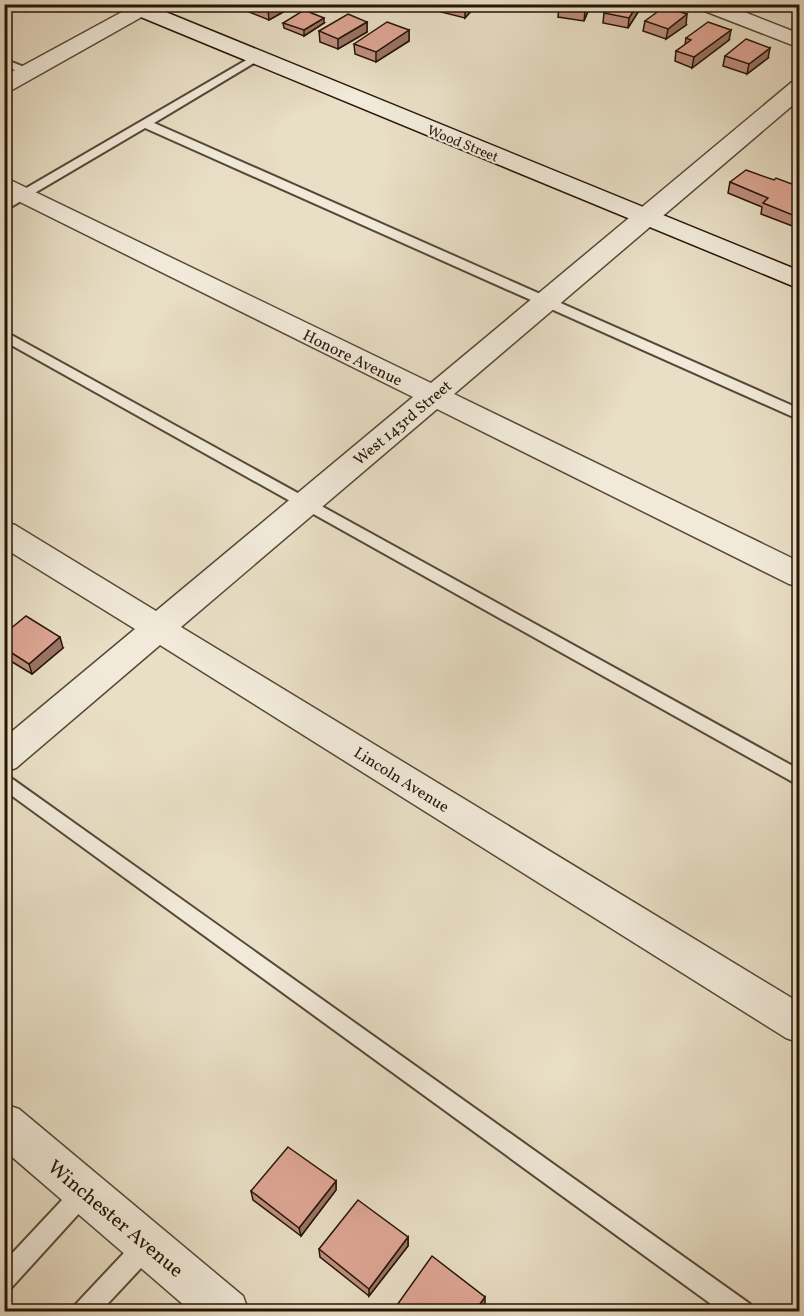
<svg xmlns="http://www.w3.org/2000/svg" width="804" height="1316" viewBox="0 0 804 1316" font-family="Vollkorn,serif">
	<rect width="100%" height="100%" fill="#e9dfc6"/>
	<filter id="stains"><feTurbulence type="fractalNoise" baseFrequency=".00333" numOctaves="4"/><feColorMatrix values="0 0 0 0 .2 0 0 0 0 .09 0 0 0 0 .02 0 0 0 .5 -.17"/></filter>
	<radialGradient id="worn" r=".72"><stop offset=".6" stop-color="#630" stop-opacity="0"/><stop offset="1" stop-color="#630" stop-opacity=".3"/></radialGradient>
	<g fill="none" stroke-linecap="round" stroke-linejoin="round">
		<g stroke="#574836" stroke-width="4">
			<g id="service">
				<path d="M255 55 259 56V60L154 123 800 409V420L145 128 4 211V201Z"/>
				<path d="M4 59 32 70 34 72 28 75 4 66Z"/>
				<path d="M4 331 800 770V786L4 341Z"/>
				<path d="M4 773 750 1304 753 1312H722L4 790Z"/>
				<path d="M85 1181 93 1184 96 1191 93 1198 12 1287 4 1290V1262L77 1184Z"/>
				<path d="M147 1234 155 1237 158 1245 155 1253 100 1312H73L76 1304 139 1237Z"/>
			</g>
		</g>
		<g stroke="#574836" stroke-width="3">
			<g id="minor">
				<path d="M143 4 151 10 147 14 12 90 4 92V76L133 6Z"/>
				<path d="M694 4H724L800 34V48L697 8Z"/>
				<path d="M800 80V99L454 394 800 562V587L789 584 437 409 181 627 800 1003V1043L786 1038 160 645 16 768 4 772V738L135 629 4 548V522L15 525 156 611 413 397 4 194V177L431 383 792 82Z"/>
				<path d="M4 1104 19 1109 243 1296 249 1312H192L4 1150Z"/>
			</g>
		</g>
		<g stroke="#261506" stroke-width="3">
			<path id="secondary" d="M116 4H146L800 271V289L119 8Z"/>
		</g>
		<use href="#service" fill="#f1eada" fill-rule="evenodd"/>
		<use href="#minor" fill="#f1eada" fill-rule="evenodd"/>
		<use href="#secondary" fill="#f1eada" fill-rule="evenodd"/>
	</g>
	<g fill="#bf8f80" stroke="#261506" stroke-width="1.5">
		<path d="M248 4H292V7L269 20 249 12Z"/>
		<path d="M437 4H487L484 7 477 5 465 18 437 11Z"/>
		<path d="M560 4H591L584 21 558 17 559 7Z"/>
		<path d="M609 4H641L640 9 628 28 603 23 604 13Z"/>
		<path d="M782 4H800V12L782 11Z"/>
		<path d="M645 21 686 25 666 39 643 31Z"/>
		<path d="M367 22V32L338 49 320 42 319 31Z"/>
		<path d="M283 23H324L304 36 284 28Z"/>
		<path d="M409 30V41L376 62 355 54 354 44Z"/>
		<path d="M686 38 729 40 692 68 675 61 676 51 685 45Z"/>
		<path d="M725 56 768 58 747 74 723 66Z"/>
		<path d="M774 180 800 187V229L761 214 762 207 728 193 730 182Z"/>
		<path d="M4 634 63 648 32 674 4 657Z"/>
		<path d="M336 1181V1190L301 1236 253 1200 251 1191Z"/>
		<path d="M408 1237V1246L369 1296 320 1257 319 1249Z"/>
		<path d="M397 1305H485L480 1311H397Z"/>
	</g>
	<g fill="#9b7468" stroke="#261506" stroke-width="1.5">
		<path d="M278 4H292V7L269 20 268 10Z"/>
		<path d="M468 4H477L465 18V8Z"/>
		<path d="M588 4H591L584 21 585 11Z"/>
		<path d="M638 4H641L640 9 628 28 629 18Z"/>
		<path d="M687 14 686 25 666 39 668 29Z"/>
		<path d="M324 18V23L304 36V30Z"/>
		<path d="M367 22V32L338 49V39Z"/>
		<path d="M409 30V41L376 62V52Z"/>
		<path d="M731 30 729 40 692 68 694 57Z"/>
		<path d="M770 48 768 58 747 74 749 64Z"/>
		<path d="M60 637 63 648 32 674 29 664Z"/>
		<path d="M336 1181V1190L301 1236 299 1228Z"/>
		<path d="M408 1237V1246L369 1296V1289Z"/>
		<path d="M485 1297V1305L480 1311H475Z"/>
	</g>
	<g fill="#dea695" stroke="#261506" stroke-width="1.5">
		<path d="M254 4H278L268 10Z"/>
		<path d="M452 4H468L465 8Z"/>
		<path d="M560 4H588L585 11 559 7Z"/>
		<path d="M609 4H638L629 18 604 13Z"/>
		<path d="M664 7 687 14 668 29 645 21Z"/>
		<path d="M304 10 324 18 304 30 283 23Z"/>
		<path d="M348 14 367 22 338 39 319 31Z"/>
		<path d="M387 22 409 30 376 52 354 44Z"/>
		<path d="M708 22 731 30 694 57 676 51 691 40 686 38Z"/>
		<path d="M746 39 770 48 749 64 725 56Z"/>
		<path d="M746 170 774 180 776 178 800 187V218L763 203 768 198 730 182Z"/>
		<path d="M26 616 60 637 29 664 4 648V634Z"/>
		<path d="M288 1147 336 1181 299 1228 251 1191Z"/>
		<path d="M358 1200 408 1237 369 1289 319 1249Z"/>
		<path d="M432 1256 485 1297 475 1311H405L397 1305Z"/>
	</g>
	<g text-anchor="middle" stroke-width="4.5" stroke-linejoin="round" paint-order="stroke">
		<g font-size="14" fill="#261506" stroke="#f1eada">
			<text transform="translate(463 143) rotate(22)" y="5">Wood Street</text>
		</g>
		<g font-size="16" fill="#261506" stroke="#f1eada">
			<text transform="translate(353 357) rotate(26)" y="6">Honore Avenue</text>
			<text transform="translate(402 422) rotate(-40)" y="6">West 143rd Street</text>
			<text transform="translate(402 779) rotate(32)" y="6">Lincoln Avenue</text>
		</g>
		<g font-size="20" fill="#261506" stroke="#f1eada">
			<text transform="translate(116 1218) rotate(40)" y="7">Winchester Avenue</text>
		</g>
	</g>
	<rect width="804" height="1316" fill="none" stroke="#e9dfc6" stroke-width="24"/>
	<rect x="6" y="6" width="792" height="1304" fill="none" stroke="#261506" stroke-width="3"/>
	<rect x="12" y="12" width="780" height="1292" fill="none" stroke="#261506" stroke-width="1.5"/>
	<rect width="100%" height="100%" filter="url(#stains)"/>
	<rect width="100%" height="100%" fill="url(#worn)"/>
</svg>
